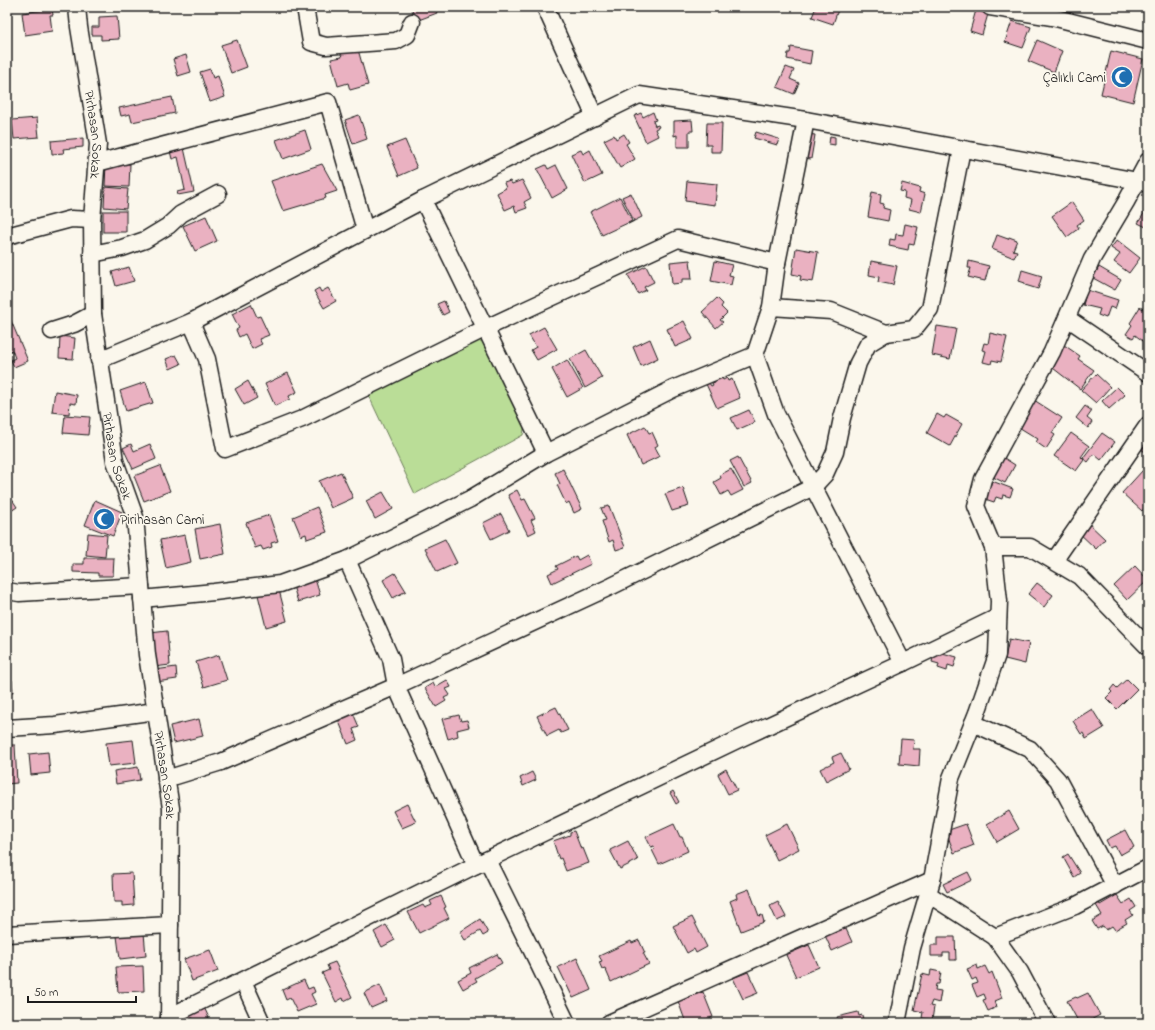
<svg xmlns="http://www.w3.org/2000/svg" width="1155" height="1030" viewBox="0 0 1155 1030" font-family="'Indie Flower',sans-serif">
	<rect width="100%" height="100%" fill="#fbf7ec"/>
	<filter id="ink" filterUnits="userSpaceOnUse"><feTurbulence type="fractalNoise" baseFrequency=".025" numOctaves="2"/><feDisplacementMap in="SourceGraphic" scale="8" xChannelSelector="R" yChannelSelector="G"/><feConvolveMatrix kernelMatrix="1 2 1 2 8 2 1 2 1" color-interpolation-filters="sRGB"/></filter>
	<g filter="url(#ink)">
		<path fill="#badd97" stroke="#6b7c5a" d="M473 337 484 340 525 424 523 435 415 494 366 390Z"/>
		<g fill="#eab1c1" stroke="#1c1c1c">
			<path d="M411 7H434L437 13 416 21Z"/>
			<path d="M816 7H839L833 24 812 17Z"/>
			<path d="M52 9 53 15H50L52 31 25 35 22 13Z"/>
			<path d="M976 10 988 14 982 35 970 31Z"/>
			<path d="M117 16 119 39 101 40V35H92V27H99V17Z"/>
			<path d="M1012 21 1031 27 1023 48 1005 42Z"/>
			<path d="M237 40 247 67 231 73 221 45Z"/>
			<path d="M1037 40 1062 51 1054 72 1028 61Z"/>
			<path d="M357 46 368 85 350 90 348 83 338 86 331 59 342 57 340 51Z"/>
			<path d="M791 47 812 51 810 64 787 59 788 53H790Z"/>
			<path d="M1111 51 1143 59 1133 102 1101 94Z"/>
			<path d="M186 55 191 72 178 76 173 59Z"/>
			<path d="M786 67 794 70 790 79 799 83 794 94 777 87Z"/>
			<path d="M210 69 213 78 218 76 225 97 210 102 200 72Z"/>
			<path d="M172 97 175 113 132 122 130 114 121 116 119 108Z"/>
			<path d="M653 112 656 120 653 121 655 126 658 125 659 127 655 129 658 136 646 142 634 116 641 113 643 117Z"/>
			<path d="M359 115 367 139 353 144 345 120Z"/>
			<path d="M37 118 39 137 14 139 12 120Z"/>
			<path d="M692 120 693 131H689V147H677V135L674 136V121Z"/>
			<path d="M707 123H722L721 152H711V145H706Z"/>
			<path d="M305 130 311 149 283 159 276 140Z"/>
			<path d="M756 132 779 139 777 145 754 138Z"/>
			<path d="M624 134 629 142 626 144 635 159 620 168 604 140 614 135 616 139Z"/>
			<path d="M808 134 815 135 811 159 804 158Z"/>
			<path d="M830 136 835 137V145L829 144Z"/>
			<path d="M83 138V147L63 149 64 153 52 154 51 141Z"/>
			<path d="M405 140 417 168 399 176 387 147Z"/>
			<path d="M184 148 194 192 178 195 177 192 185 190 178 157 172 159 170 151Z"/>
			<path d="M581 150 583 154 590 150 602 175 585 183 571 154Z"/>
			<path d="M106 163 130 164 129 187 105 186Z"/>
			<path d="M322 164 337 191 325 195 326 198 283 211 271 181Z"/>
			<path d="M546 165 548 169 556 165 568 189 552 198 537 169Z"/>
			<path d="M522 180 531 198 524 202 527 208 516 212 514 206 505 210 497 193 506 188 504 183 510 181 512 184Z"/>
			<path d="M687 181 717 184 715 205 685 201Z"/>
			<path d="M902 183 920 188 919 192 925 194 921 212 909 209 911 200 904 198 905 192 900 191Z"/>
			<path d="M105 187 128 189 126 209 104 207Z"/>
			<path d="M872 192 881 194 880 203 884 204 883 208 890 210 888 221 868 217Z"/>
			<path d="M631 193 642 217 628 224 634 221 622 197Z"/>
			<path d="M620 197 632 221 602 235 590 212Z"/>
			<path d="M1072 202 1084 220 1077 225 1079 228 1067 237 1052 216Z"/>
			<path d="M1148 207V228L1138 223Z"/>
			<rect x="103" y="211" width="23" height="21"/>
			<path d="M206 216 217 241 195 251 183 226Z"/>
			<path d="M905 224 918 227 914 245 909 244 908 250 889 246 890 239 895 240 896 234 903 235Z"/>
			<path d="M997 235 1008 239 1009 237 1017 240 1013 250 1017 251 1014 258 992 249Z"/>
			<path d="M1117 240 1140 258 1129 273 1114 262 1120 254 1111 248Z"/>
			<path d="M796 248 818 252 813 282 800 280 801 276 792 274Z"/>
			<path d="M690 260 692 279H682V283L672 284 670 262Z"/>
			<path d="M715 261 732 265 729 275 733 276 731 285 711 281Z"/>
			<path d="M871 261 897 266 893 285 878 282 879 277 869 275Z"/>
			<path d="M969 261 989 266 985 281 968 277 971 268H968Z"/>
			<path d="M646 266 654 282 644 287 646 290 638 294 628 275Z"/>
			<path d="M129 267 134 281 116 286 112 272Z"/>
			<path d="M1099 267 1121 280 1115 290 1093 278Z"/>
			<path d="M1022 270 1042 276 1038 289 1025 285V283L1019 281Z"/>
			<path d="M319 288 321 292 328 288 336 301 324 308 314 291Z"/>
			<path d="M1087 290 1118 300 1115 309 1110 307 1106 318 1098 315 1100 309 1083 305Z"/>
			<path d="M717 298 723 304 721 307 727 313 720 320 723 322 716 328 702 312Z"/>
			<path d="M444 301 449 312 443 315 437 304Z"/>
			<path d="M251 304 257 317 260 316 269 335 259 339 262 344 252 349 245 334 239 337 236 330 239 328 232 314Z"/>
			<path d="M1140 307 1148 312V334L1143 341 1135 335 1133 338 1126 334 1132 325 1130 323Z"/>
			<path d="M9 316 28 361 14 367 11 360 15 358 12 350 8 352 7 349V317Z"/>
			<path d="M684 321 693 339 675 347 667 329Z"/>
			<path d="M937 326 956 329 950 359 932 355Z"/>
			<path d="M544 327 557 349 537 360 531 350 536 347 529 335Z"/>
			<path d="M990 333 1007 337 1001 362 992 360 991 364 983 362 986 351 982 350 984 343 988 344Z"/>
			<path d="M60 336 75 338 73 359 59 358Z"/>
			<path d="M650 339 658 358 641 366 633 347Z"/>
			<path d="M1064 345 1080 356 1078 359 1094 370 1080 389 1049 365Z"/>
			<path d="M586 350 602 378 585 388 570 359Z"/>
			<path d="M176 355 181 364 170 369 166 359Z"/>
			<path d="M567 360 583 388 567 397 552 369Z"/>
			<path d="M288 373 297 392 289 396 290 399 275 406 265 384Z"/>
			<path d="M1096 374 1110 387 1096 403 1081 390Z"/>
			<path d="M722 377 723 380 727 378 728 381 732 379 740 398 717 408 706 384 709 383 711 386 713 385 712 383 715 382 713 378Z"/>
			<path d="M248 381 257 398 244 405 235 389Z"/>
			<path d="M146 382 153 403 126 411 120 391Z"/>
			<path d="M1117 387 1125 395 1109 409 1102 401Z"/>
			<path d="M55 391 77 395 76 404 70 403 69 414 52 412Z"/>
			<path d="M1034 400 1062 418 1052 433 1055 435 1046 449 1036 442 1038 439 1017 426Z"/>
			<path d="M1085 406 1092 411 1087 418 1092 422 1088 428 1076 418Z"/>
			<path d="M749 410 755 422 737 430 731 418Z"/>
			<path d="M937 414 944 418 946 415 962 424 950 446 927 433Z"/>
			<path d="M65 415 90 417 88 435 63 433Z"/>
			<path d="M645 426 649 433 652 432 658 445 655 447 660 456 641 465 627 435Z"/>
			<path d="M1071 433 1089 446 1081 457 1084 460 1076 471 1054 456Z"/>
			<path d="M1102 433 1115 442 1101 460 1094 454 1088 462 1083 458Z"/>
			<path d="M1148 439V454L1141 449Z"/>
			<path d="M131 444 134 451 150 444 156 459 133 469 123 448Z"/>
			<path d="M738 457 752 483 744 487 730 461Z"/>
			<path d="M1004 458 1015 465 1005 483 993 477Z"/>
			<path d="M160 466 170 491 144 501 134 476Z"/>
			<path d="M563 469 582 509 574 513 569 502 566 504 557 485 560 484 555 473Z"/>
			<path d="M731 469 743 490 731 496 728 491 721 495 714 482 721 478 720 475Z"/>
			<path d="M1143 470 1148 475V504L1142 511 1122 493Z"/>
			<path d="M341 472 353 498 331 508 319 481Z"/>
			<path d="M992 481 1013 489 1010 497 1003 495 1002 499 996 497 994 502 985 499Z"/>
			<path d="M683 488 689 506 672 511 665 494Z"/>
			<path d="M517 490 522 500 525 499 535 518 531 520 536 531 528 535 508 495Z"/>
			<path d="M383 492 393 509 375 519 366 501Z"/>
			<path d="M11 498 17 507 11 511 7 504V501Z"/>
			<path d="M95 500 122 512 113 536 85 525Z"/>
			<path d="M609 506 625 547 616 550 613 540 609 542 602 521 606 520 601 508Z"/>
			<path d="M317 507 327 532 307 539 306 534 301 536 293 517Z"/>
			<path d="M501 514 509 530 491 539 483 523Z"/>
			<path d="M269 515 278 541 271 543 272 547 263 550 261 546 255 548 246 523Z"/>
			<path d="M1086 521 1105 539 1096 549 1077 531Z"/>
			<path d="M220 524 225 554 200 559 195 529Z"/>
			<path d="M88 533 107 535 105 557 86 555Z"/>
			<path d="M185 535 191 562 166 568 160 540Z"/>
			<path d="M445 539 457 563 437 572 425 548Z"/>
			<path d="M587 555 591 564 552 583 548 574 558 569 556 566 576 556 578 560Z"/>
			<path d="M84 558H114L113 576H98V573L73 572V564H84Z"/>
			<path d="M1135 566 1148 580 1127 600 1114 586Z"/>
			<path d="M395 573 406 591 393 598 383 580Z"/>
			<path d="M315 579 320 595 298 602 293 586Z"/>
			<path d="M1037 583 1053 595 1044 607 1028 594Z"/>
			<path d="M279 590 287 621 266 627 258 595Z"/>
			<path d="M167 631 170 665 154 667 150 633Z"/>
			<path d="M1009 639 1029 643 1025 664 1005 659Z"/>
			<path d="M935 651 957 657 954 667 948 665 947 671 938 668 939 664 932 662Z"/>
			<path d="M219 655 227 680 204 687 196 662Z"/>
			<path d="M176 667 177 679 156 682 155 670Z"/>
			<path d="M1127 679 1137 689 1117 709 1106 698 1112 692 1110 690 1114 685 1117 688Z"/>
			<path d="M7 680H12L13 692H8Z"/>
			<path d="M447 680 451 687 446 689 450 695 444 698 446 701 436 707 425 688 433 683 435 687Z"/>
			<path d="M556 707 568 730 561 733 559 730 547 736 537 716Z"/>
			<path d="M1092 709 1104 728 1086 739 1083 733 1081 734 1073 721Z"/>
			<path d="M353 713 359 727 353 729 357 740 348 744 338 719Z"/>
			<path d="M459 715 461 721 467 720 469 727 457 730 458 736 448 739 442 719Z"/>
			<path d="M199 719 203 736 174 743 170 726Z"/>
			<path d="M901 739 914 740 913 749H920L919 766 899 764Z"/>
			<path d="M133 740 136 763 109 766 106 743Z"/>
			<path d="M7 745H15L17 783 7 784Z"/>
			<path d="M48 752 50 773 31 775 29 754Z"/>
			<path d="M841 753 849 769 826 781 820 769 834 762 832 757Z"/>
			<path d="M138 767 140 780 116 784 114 771Z"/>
			<path d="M726 769 737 790 728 794 718 774Z"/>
			<path d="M532 772 536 780 523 786 520 778Z"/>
			<path d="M673 791 679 802 676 804 670 793Z"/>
			<path d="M407 804 416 822 402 828 393 811Z"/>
			<path d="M1009 811 1019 829 997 842 987 824Z"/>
			<path d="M674 824 680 837H682L688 851 659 864 652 850 655 849 654 846 651 847 646 837Z"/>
			<path d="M787 824 799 849 777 860 765 835Z"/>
			<path d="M966 824 974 845 954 853 946 831Z"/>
			<path d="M1125 830 1134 847 1120 855 1115 846 1110 848 1106 840Z"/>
			<path d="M574 831 581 849 583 848 589 863 566 871 561 858 559 859 553 841 570 835V832Z"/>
			<path d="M628 841 638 860 620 869 610 850Z"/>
			<path d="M1068 854 1080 873 1074 877 1063 857Z"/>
			<path d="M968 872 972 880 947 892 943 884Z"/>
			<path d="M132 873 134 905 122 906V902H114L113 874Z"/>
			<path d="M749 889 759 916 762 915 764 922 741 931 730 901 737 898 736 894Z"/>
			<path d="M1117 895 1123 904 1131 899 1136 907 1130 911 1133 915 1125 920 1127 923 1115 930 1112 926 1106 930 1103 926 1097 929 1092 921 1102 915 1096 905 1099 903 1100 905Z"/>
			<path d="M441 896 446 907 444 908 449 918 419 933 408 912 423 905 425 908 432 905 430 901Z"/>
			<path d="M778 902 786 917 777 921 770 906Z"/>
			<path d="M692 917 707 947 696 953 694 949 687 953 673 926Z"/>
			<path d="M480 919 488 933 483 936 480 931 465 940 460 932Z"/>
			<path d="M839 923 843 930 846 929 852 942 832 951 823 931Z"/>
			<path d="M386 925 395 940 382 947 374 932Z"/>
			<path d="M144 933 146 956 120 959 117 936Z"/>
			<path d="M938 937H955L956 960H950V953H943V956H931V945H938Z"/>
			<path d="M639 940 645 953H643L649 964 611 982 605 968 602 969 599 962 602 961 599 956 631 941 632 943Z"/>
			<path d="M809 945 819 967 796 977 786 955Z"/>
			<path d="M210 950 218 971 192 981 184 959Z"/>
			<path d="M497 954 502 963 475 978 477 981 463 989 458 980 471 973 469 968Z"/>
			<path d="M577 958 591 990 573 998 558 967Z"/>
			<path d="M335 962 352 997 344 1001 343 998 336 1002 322 973 329 970 327 965Z"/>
			<path d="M977 965 978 969 985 966 989 974 992 972 1002 998 995 1001 997 1007 988 1011 983 1000 986 999 984 994 977 997 972 985 978 983 976 978 972 980 967 969Z"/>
			<path d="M143 966 144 991 118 992 116 967Z"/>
			<path d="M931 970 941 972 939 984H936L935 990 941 991 939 1003 932 1001 930 1006 934 1007 932 1020 922 1018 923 1012 914 1010 922 974 930 976Z"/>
			<path d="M748 972 758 993 743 999 733 978Z"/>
			<path d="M304 980 308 989 313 987 315 992 311 994 316 1004 297 1012 290 998 286 1000 282 990Z"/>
			<path d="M380 985 387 1001 371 1008 364 993Z"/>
			<path d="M703 992 713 1017 696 1023H686L678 1001Z"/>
			<path d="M1088 993 1100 1015 1089 1021 1090 1023H1079L1067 1001 1076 997 1077 998Z"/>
			<path d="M203 1005 209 1018 195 1023 193 1018 182 1022 179 1014Z"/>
			<path d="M858 1012 859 1016 862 1015 864 1023H839L837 1017Z"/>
		</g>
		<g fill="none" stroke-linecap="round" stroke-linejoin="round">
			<g stroke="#1c1c1c" stroke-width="19">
				<g id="minor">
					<path id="s1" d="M77 7 79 27 98 144 92 220 93 314 115 461 135 517 147 655 171 808 169 1023"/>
					<path d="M305 7 311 42 326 46 396 41 407 35 412 22"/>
					<path d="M545 7 595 117"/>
					<path d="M990 7 1052 17 1148 41"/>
					<path d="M806 120 777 263 771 307 755 355 776 414 903 663"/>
					<path d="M97 163 328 102 365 230"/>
					<path d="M423 200 546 453"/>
					<path d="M7 236 71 219 92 220"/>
					<path d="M92 254 122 248 145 240 168 226 181 214 218 194"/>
					<path d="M771 307 831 311 886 333 914 329 930 309 962 149"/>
					<path d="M1067 318 1148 373"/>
					<path d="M191 322 207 359 225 449 302 419 486 328 678 239 777 263"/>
					<path d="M52 331 74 324 93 314"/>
					<path d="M99 360 191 322 423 200 639 95 806 120 1138 181 1148 184"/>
					<path d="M993 547H1030L1079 576 1148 647"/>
					<path d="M347 560 391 659 396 686 476 865"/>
					<path d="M1054 561 1148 425"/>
					<path d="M7 591 19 593 141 586"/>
					<path d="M142 599 214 592 280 584 347 560 470 499 546 453 673 389 755 355"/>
					<path d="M973 723 1030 749 1058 780 1115 886"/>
					<path d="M7 728 55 725 156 711"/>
					<path d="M166 779 221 762 396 686 612 586 813 487 825 474 835 452 842 418 858 363 868 344 886 333"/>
					<path d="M487 860 539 965 567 1023"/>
					<path d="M928 894 995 937 1075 906 1148 868"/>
					<path d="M7 934 170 925"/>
					<path d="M995 937 1020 972 1047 1023"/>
					<path d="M243 981 262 1023"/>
					<path d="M169 1017 476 865 737 740 903 663 998 617"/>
					<path d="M609 1023 932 880"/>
					<path d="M897 1023 912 948 932 880 951 778 977 713 997 655 999 601 993 547 976 506 983 479 1052 352 1092 259 1126 202 1148 161"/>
				</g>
			</g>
			<use href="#minor" stroke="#fbf7ec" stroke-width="16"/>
		</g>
	</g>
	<defs>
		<g id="mosque-disc" transform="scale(1.15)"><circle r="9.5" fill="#1f6fb2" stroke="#fbf7ec"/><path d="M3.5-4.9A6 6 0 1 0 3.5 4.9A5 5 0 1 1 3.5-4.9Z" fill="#fff"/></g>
	</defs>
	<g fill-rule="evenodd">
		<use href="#mosque-disc" x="1122" y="77"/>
		<use href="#mosque-disc" x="104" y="519"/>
	</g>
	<g text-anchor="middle" stroke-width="3.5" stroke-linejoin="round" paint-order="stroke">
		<g font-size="14" fill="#1c1c1c" stroke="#fbf7ec" text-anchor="end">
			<text x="1106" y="82">Çalıklı Cami</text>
			<text x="120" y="524" text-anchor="start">Pirihasan Cami</text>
		</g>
		<g font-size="14" fill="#1c1c1c" stroke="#fbf7ec">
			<text dy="5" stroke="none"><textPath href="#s1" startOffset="129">Pirhasan Sokak</textPath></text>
			<text dy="5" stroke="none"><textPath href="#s1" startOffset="453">Pirhasan Sokak</textPath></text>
			<text dy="5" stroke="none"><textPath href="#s1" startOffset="777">Pirhasan Sokak</textPath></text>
		</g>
	</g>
	<rect width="1155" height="1030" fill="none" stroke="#fbf7ec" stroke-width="24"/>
	<rect x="12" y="12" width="1131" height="1006" fill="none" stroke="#1c1c1c" stroke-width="1.5" filter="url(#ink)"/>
	<path d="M28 996v6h108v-6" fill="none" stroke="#1c1c1c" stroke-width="2"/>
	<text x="34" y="996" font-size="12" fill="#1c1c1c" stroke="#fbf7ec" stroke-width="3" paint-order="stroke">50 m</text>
</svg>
